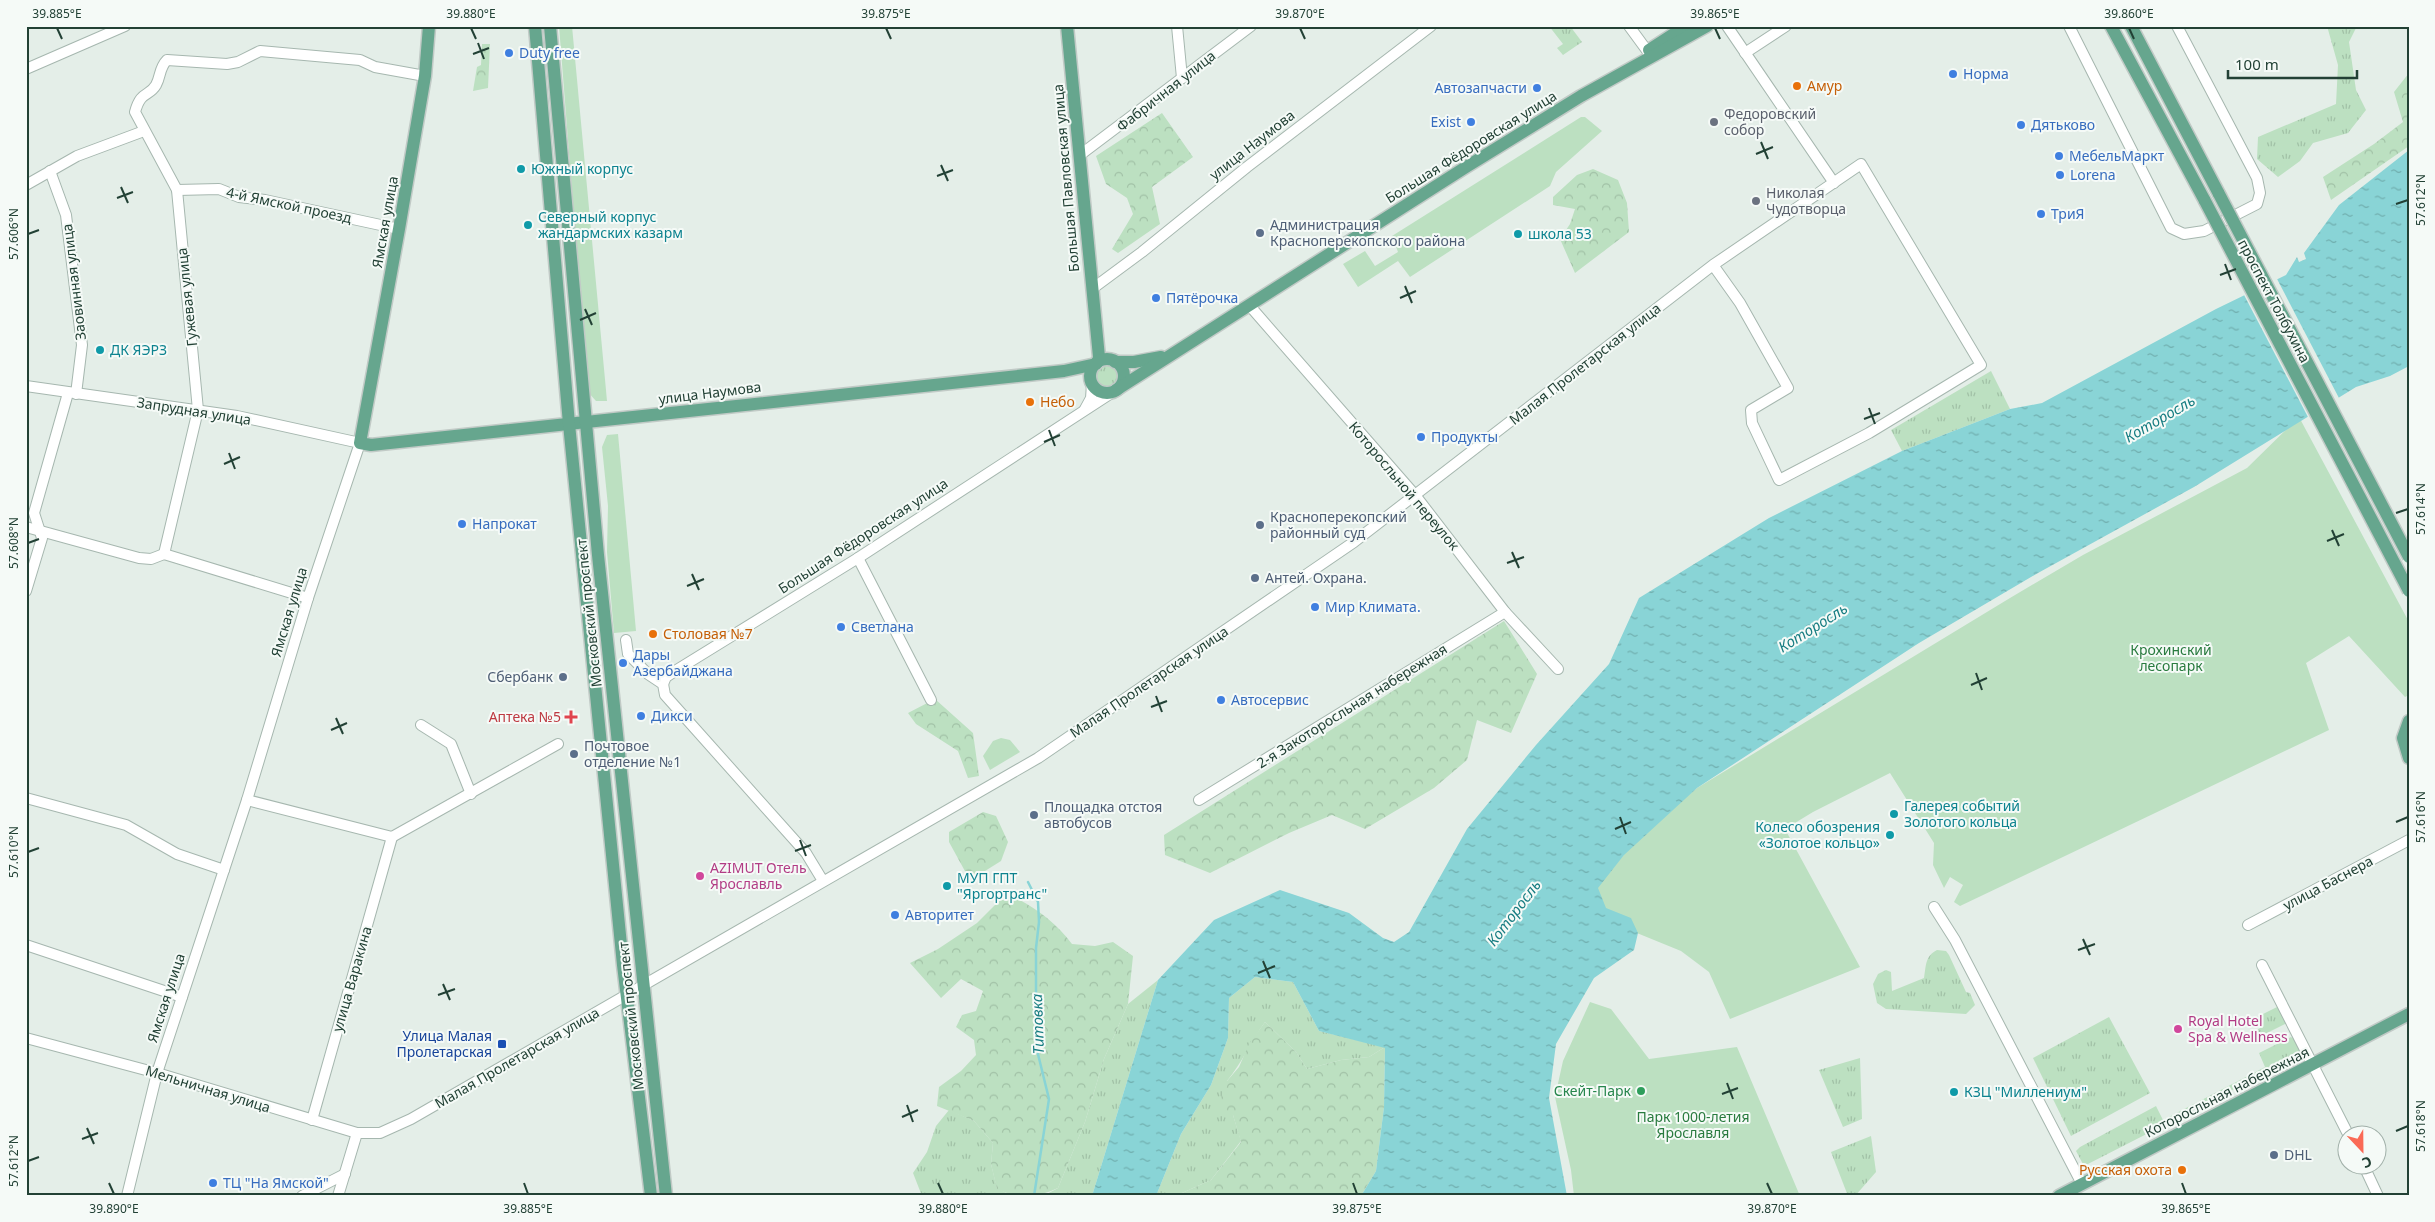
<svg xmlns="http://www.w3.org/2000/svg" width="2435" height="1222" viewBox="0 0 2435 1222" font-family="'Noto Sans',sans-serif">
	<defs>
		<pattern id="grass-tufts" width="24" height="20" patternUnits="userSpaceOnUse" patternTransform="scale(1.25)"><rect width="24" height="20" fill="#bce0c1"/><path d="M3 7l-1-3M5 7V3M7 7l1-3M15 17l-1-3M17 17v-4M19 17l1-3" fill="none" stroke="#a1c1a6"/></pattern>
		<pattern id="forest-crowns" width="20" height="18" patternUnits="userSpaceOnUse" patternTransform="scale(1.25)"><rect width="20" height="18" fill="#bce0c1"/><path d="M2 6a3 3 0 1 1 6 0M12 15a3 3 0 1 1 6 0" fill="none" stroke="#a1c1a6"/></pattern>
		<pattern id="water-ripples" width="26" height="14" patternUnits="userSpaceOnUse" patternTransform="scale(1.25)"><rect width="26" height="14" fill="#89d4d6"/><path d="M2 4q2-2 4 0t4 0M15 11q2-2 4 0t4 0" fill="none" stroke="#70aeae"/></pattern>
	</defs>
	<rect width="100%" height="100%" fill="#e4eee8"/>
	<g fill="url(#grass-tufts)">
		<path d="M1549 26H1570L1582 42 1563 55 1557 48 1563 44Z"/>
		<path d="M2327 26H2357L2349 42 2356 90 2366 110 2348 133 2313 143 2300 161 2278 177 2257 159 2258 137 2336 104 2338 65Z"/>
		<circle cx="1107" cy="377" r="12"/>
		<path d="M1991 371 2010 409 1902 451 1891 430Z"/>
		<path d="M1937 950 1946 951 1949 955 1966 992 1970 993 1975 1005 1966 1014 1886 1009 1877 1003 1873 984 1878 974 1886 970 1891 972 1892 991 1924 978C1926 966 1925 956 1937 950Z"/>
		<path d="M1255 977 1293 982 1319 1031 1385 1047 1369 1057 1341 1060 1307 1069 1296 1052 1265 1022C1251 1041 1242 1063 1227 1081L1233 1115 1241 1141 1211 1180 1182 1193 1181 1196H1156L1181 1134 1211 1085 1228 1038 1229 998Z"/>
		<path d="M1158 980 1092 1196H1043L1058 1188 1085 1122 1104 1059 1128 1004Z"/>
		<path d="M2279 1006 2287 1023 2251 1041 2247 1035 2262 1027 2257 1017Z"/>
		<path d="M2109 1017 2150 1093 2071 1136 2033 1058Z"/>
		<path d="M2291 1037 2295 1040 2303 1054 2084 1166 2076 1151 2080 1147 2156 1106 2163 1120 2265 1067 2259 1053Z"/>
		<path d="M1860 1058 1862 1119 1843 1127 1819 1070Z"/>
		<path d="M949 1110 974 1121 993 1143 991 1164 997 1188 1012 1196H922L913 1173 927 1152 936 1126Z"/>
		<path d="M1871 1136 1876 1172 1855 1196H1848L1831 1152Z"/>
	</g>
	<g fill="url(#forest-crowns)">
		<path d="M482 44H490L488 88 473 91 477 67 481 65Z"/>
		<path d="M2409 73V146L2331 200 2323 177 2374 144 2403 122 2394 92Z"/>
		<path d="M1162 113 1193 157 1152 187 1160 224 1118 253 1112 249 1133 214 1127 198 1106 184 1096 156Z"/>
		<path d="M1593 169 1618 180 1627 203 1629 232 1575 273 1560 239 1570 224 1575 209 1553 205V197L1577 175Z"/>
		<path d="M1504 621 1537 674 1511 733 1477 720 1467 760 1434 788 1365 829 1332 815 1289 833 1210 873 1165 855 1164 835Z"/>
		<path d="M935 699 973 733 979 776 968 778 958 751 916 724 908 713Z"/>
		<path d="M983 812 996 816 1008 842 1001 861 977 876 966 873 949 842V832Z"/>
		<path d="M1018 899C1040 911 1057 924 1072 944L1095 946 1113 942 1133 956 1128 1004 1104 1059 1085 1122 1058 1188C1037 1198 1017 1199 997 1189L991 1164 993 1143 974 1121 937 1106 939 1087 961 1071 976 1055 974 1040 956 1027 962 1015 976 1011 983 991 961 979 941 998 910 963 938 949 977 923 1000 900Z"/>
		<path d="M1265 1022 1296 1052 1307 1069 1341 1060 1369 1057 1385 1047 1384 1107 1376 1171 1361 1196H1181L1182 1193 1211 1180 1241 1142 1233 1115 1218 1106 1227 1081 1239 1067 1249 1044Z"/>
	</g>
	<g fill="#bce0c1">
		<path d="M559 26H572L607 401H596L588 392Z"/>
		<path d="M1581 117H1585L1602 131 1556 172 1550 186 1410 277 1398 261 1358 287 1343 264 1365 251 1375 266 1398 252 1392 236Z"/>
		<path d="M2299 417 2409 622V695L2405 697 2349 636 2306 663 2329 730 1960 906 1954 902 1963 885 1950 877 1944 888 1933 865 1934 843 1890 773 1813 812 1785 829 1860 967 1730 1019 1709 972 1681 951 1605 920 1593 891 1644 831 1697 788 2010 598 2083 555 2247 468Z"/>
		<path d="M618 434 636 631 614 633 607 552 608 506 602 447 607 435Z"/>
		<path d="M1001 738 1010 740 1020 752 990 770 983 756 993 741Z"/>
		<path d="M1590 1002 1611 1009 1649 1059 1737 1047 1800 1196H1574L1571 1170 1555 1097 1563 1061Z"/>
	</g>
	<path fill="url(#water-ripples)" d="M2409 150V366L2390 376 2356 387 2194 487 2038 573 1919 643 1697 788 1624 855 1598 888 1606 908 1631 918 1638 933 1634 950 1594 978 1556 1044 1549 1098 1567 1196H1361L1376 1171 1384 1107 1385 1048 1319 1031 1293 982 1255 977 1229 998 1228 1038 1211 1085 1181 1134 1156 1196H1092L1158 980 1214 920 1280 890 1349 913 1383 938 1394 942 1409 932 1467 829 1536 745 1609 664 1639 598 1769 518 1902 451 2010 409 2042 403 2216 309 2286 275 2297 257 2299 262 2306 259 2304 253 2339 205Z"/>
	<path fill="#e4eee8" d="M2276 277 2340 400 2309 419 2243 293Z"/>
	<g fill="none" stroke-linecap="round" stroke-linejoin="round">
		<path stroke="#89d4d6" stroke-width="2.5" d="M1028 882 1038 902 1039 922 1036 948V1046L1049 1099 1034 1196"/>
		<g stroke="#a6b7af" stroke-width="12">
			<g id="minor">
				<path d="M1177 26 1182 78"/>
				<path d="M1629 26 1651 56"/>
				<path d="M1727 26 1834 183"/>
				<path d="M2069 26 2171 228 2184 234 2204 231 2257 204 2260 193 2257 178 2177 26"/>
				<path d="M1745 53 1786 26"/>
				<path d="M26 69 125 26"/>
				<path d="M1080 155 1251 26"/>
				<path d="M50 171 66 215 82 345 76 394"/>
				<path d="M26 185 77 156 144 131"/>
				<path d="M177 190 219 189 239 197 265 200 399 229"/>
				<path d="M1092 289 1142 252 1247 167 1431 26"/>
				<path d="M1249 305 1415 495 1505 612 1558 669"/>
				<path d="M26 386 237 416 360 443 308 598 247 800 157 1073 127 1196"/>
				<path d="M1085 409 1091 398 1092 384"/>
				<path d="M26 527 139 558 151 559 164 554 308 598"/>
				<path d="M164 554 198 410 177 190 135 112C141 90 149 97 156 85 161 76 159 68 167 60L227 64 238 62 260 51 360 60 375 67 425 76"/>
				<path d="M858 558 931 700"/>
				<path d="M26 591 42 538 34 513 68 393"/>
				<path d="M626 640 628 654 648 674 663 684 665 695 806 853 823 881"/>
				<path d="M663 684 666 677 675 671 858 558 1116 390"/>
				<path d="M421 725 451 744 471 794"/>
				<path d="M26 798 126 825 177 854 224 870"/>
				<path d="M247 800 392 837 558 744"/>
				<path d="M1199 800 1505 612"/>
				<path d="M1934 907 1955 940 2082 1184"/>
				<path d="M2248 925 2409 840"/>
				<path d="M26 945 182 997"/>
				<path d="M2262 965 2348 1134"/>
				<path d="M26 1038 157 1073 357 1133H380L411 1119 1038 758 1354 542 1713 265 1861 164 1981 365 1869 433 1779 480 1752 423 1751 410 1788 388 1740 303 1713 265"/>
				<path d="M312 1120 392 837"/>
				<path d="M2363 1164 2378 1196"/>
				<path d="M302 1196 345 1174"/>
				<path d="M338 1196 357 1133"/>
			</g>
		</g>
		<g stroke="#c1cac6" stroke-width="15">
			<g id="major">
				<path d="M429 26 425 76 399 229 360 443 371 445 1064 371 1096 364"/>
				<path d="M535 26 569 424 623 965 651 1196"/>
				<path d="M550 26 598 555 666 1196"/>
				<path d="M1067 26 1099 357 1098 362"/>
				<path d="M2111 26 2205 201"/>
				<path d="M2131 26 2219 194"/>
				<path d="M1649 50 1686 26"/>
				<circle cx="1107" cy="376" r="17"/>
				<path d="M1115 362H1134L1161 357"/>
				<path d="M1116 390 1466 167 1581 96 1707 26"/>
				<path d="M2409 721 2403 738 2409 758"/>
				<path d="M2059 1196 2409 1014"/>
			</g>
		</g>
		<use href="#minor" stroke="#fff" stroke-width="10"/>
		<use href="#major" stroke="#66a68e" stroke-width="12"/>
		<g stroke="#c1cac6" stroke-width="15" stroke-linecap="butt">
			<g id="major-bridge">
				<path d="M2219 194 2409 557"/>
				<path d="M2205 201 2409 591"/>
			</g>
		</g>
		<use href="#major-bridge" stroke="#66a68e" stroke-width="12"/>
	</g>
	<path fill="none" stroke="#224135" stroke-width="2" d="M57 28 62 39M471 28 476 39M886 28 891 39M1300 28 1305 39M1715 28 1720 39M2129 28 2134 39M478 43 484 59M473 54 489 48M1761 142 1768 159M1756 154 1773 147M941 165 948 181M937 176 953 170M121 187 128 203M117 198 133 192M2396 204 2408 200M28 234 39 230M2225 264 2231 280M2220 275 2236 269M1405 286 1412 303M1400 298 1416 291M585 309 592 325M580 320 596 313M1869 408 1875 424M1864 419 1880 413M1049 430 1055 446M1044 442 1060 435M229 453 235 469M224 464 240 457M2396 513 2408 509M2332 530 2339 546M2327 541 2344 534M28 543 39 539M1512 552 1519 568M1507 563 1524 557M692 574 699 590M687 586 704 579M1976 673 1982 690M1971 685 1987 678M1156 696 1162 712M1151 707 1167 701M336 718 343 734M331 730 347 723M1620 817 1626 834M2396 822 2408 817M1615 829 1631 822M800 840 806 856M795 851 811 845M28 852 39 848M2083 939 2090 955M2078 950 2095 944M1263 961 1270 978M1258 973 1275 966M443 984 450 1000M438 995 455 989M1727 1083 1733 1099M1722 1094 1738 1088M907 1105 913 1122M902 1117 918 1110M87 1128 94 1144M2396 1131 2408 1126M82 1139 98 1133M28 1161 39 1157M109 1183 114 1194M524 1183 528 1194M938 1183 943 1194M1353 1183 1357 1194M1767 1183 1772 1194M2182 1183 2186 1194"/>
	<g fill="#3f7fe0" stroke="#f5faf7" stroke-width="2">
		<circle cx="509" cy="53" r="5"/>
		<circle cx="1953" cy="74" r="5"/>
		<circle cx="1537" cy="88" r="5"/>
		<circle cx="1471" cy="122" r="5"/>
		<circle cx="2021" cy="125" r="5"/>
		<circle cx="2059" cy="156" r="5"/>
		<circle cx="2060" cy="175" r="5"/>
		<circle cx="2041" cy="214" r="5"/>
		<circle cx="1156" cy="298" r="5"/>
		<circle cx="1421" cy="437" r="5"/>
		<circle cx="462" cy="524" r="5"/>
		<circle cx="1315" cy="607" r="5"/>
		<circle cx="841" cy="627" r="5"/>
		<circle cx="623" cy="663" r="5"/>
		<circle cx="1221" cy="700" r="5"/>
		<circle cx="641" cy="716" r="5"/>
		<circle cx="895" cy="915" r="5"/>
		<circle cx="213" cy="1183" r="5"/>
	</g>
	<g fill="#e8710a" stroke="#f5faf7" stroke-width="2">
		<circle cx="1797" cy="86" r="5"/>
		<circle cx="1030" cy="402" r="5"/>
		<circle cx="653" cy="634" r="5"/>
		<circle cx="2182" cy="1170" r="5"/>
	</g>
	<g fill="#6b7280" stroke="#f5faf7" stroke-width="2">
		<circle cx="1714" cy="122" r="5"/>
		<circle cx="1756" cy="201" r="5"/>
	</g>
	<g fill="#0f9aa8" stroke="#f5faf7" stroke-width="2">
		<circle cx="521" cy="169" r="5"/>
		<circle cx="528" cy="225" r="5"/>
		<circle cx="1518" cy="234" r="5"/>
		<circle cx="100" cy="350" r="5"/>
		<circle cx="1894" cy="814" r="5"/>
		<circle cx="1890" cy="835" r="5"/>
		<circle cx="947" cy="886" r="5"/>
		<circle cx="1954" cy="1092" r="5"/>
	</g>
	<g fill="#5c6f8a" stroke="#f5faf7" stroke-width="2">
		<circle cx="1260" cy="233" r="5"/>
		<circle cx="1260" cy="525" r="5"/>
		<circle cx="1255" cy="578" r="5"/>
		<circle cx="563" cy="677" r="5"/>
		<circle cx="574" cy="754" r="5"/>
		<circle cx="1034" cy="815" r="5"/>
		<circle cx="2274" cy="1155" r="5"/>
	</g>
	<path fill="#e0444e" stroke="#f5faf7" stroke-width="2" d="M568.5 709.5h5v5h5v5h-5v5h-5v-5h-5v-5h5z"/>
	<g fill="#d1479c" stroke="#f5faf7" stroke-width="2">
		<circle cx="700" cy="876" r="5"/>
		<circle cx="2178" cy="1029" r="5"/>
	</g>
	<rect fill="#1a4fb4" stroke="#f5faf7" stroke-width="2" x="497" y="1039" width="10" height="10" rx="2.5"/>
	<circle fill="#2e9e5b" stroke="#f5faf7" stroke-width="2" cx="1641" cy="1091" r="5"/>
	<g text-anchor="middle" stroke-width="4" stroke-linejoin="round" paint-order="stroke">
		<g font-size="14" fill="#366cbe" stroke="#f5faf7" text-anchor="start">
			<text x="519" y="58">Duty free</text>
			<text x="1963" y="79">Норма</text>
			<text x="1527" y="93" text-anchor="end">Автозапчасти</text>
			<text x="1461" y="127" text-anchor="end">Exist</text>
			<text x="2031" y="130">Дятьково</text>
			<text x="2069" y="161">МебельМаркт</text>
			<text x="2070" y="180">Lorena</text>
			<text x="2051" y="219">ТриЯ</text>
			<text x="1166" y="303">Пятёрочка</text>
			<text x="1431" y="442">Продукты</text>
			<text x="472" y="529">Напрокат</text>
			<text x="1325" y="612">Мир Климата.</text>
			<text x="851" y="632">Светлана</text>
			<text x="633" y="660">Дары<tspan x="633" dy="16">Азербайджана</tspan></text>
			<text x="1231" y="705">Автосервис</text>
			<text x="651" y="721">Дикси</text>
			<text x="905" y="920">Авторитет</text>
			<text x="223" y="1188">ТЦ "На Ямской"</text>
		</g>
		<g font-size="14" fill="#c56008" stroke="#f5faf7" text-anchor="start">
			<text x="1807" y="91">Амур</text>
			<text x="1040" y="407">Небо</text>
			<text x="663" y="639">Столовая №7</text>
			<text x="2172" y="1175" text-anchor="end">Русская охота</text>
		</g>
		<g font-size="14" fill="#224135" stroke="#f5faf7">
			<text transform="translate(1166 91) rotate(-38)" y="5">Фабричная улица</text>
			<text transform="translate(1252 145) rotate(-38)" y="5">улица Наумова</text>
			<text transform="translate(1471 147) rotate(-32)" y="5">Большая Фёдоровская улица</text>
			<text transform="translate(1066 178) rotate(-95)" y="5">Большая Павловская улица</text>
			<text transform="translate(289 205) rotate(12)" y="5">4-й Ямской проезд</text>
			<text transform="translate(385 222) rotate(-80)" y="5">Ямская улица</text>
			<text transform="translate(74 282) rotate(-97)" y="5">Заовинная улица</text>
			<text transform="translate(187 297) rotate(-96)" y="5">Гужевая улица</text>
			<text transform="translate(2274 301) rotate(62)" y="5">проспект Толбухина</text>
			<text transform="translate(1585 364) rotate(-38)" y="5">Малая Пролетарская улица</text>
			<text transform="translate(710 393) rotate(-7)" y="5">улица Наумова</text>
			<text transform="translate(194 411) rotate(9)" y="5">Запрудная улица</text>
			<text transform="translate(1404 486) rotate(50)" y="5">Которосльной переулок</text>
			<text transform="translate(863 536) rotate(-33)" y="5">Большая Фёдоровская улица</text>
			<text transform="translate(289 612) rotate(-73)" y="5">Ямская улица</text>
			<text transform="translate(589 613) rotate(-96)" y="5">Московский проспект</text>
			<text transform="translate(1149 682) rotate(-34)" y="5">Малая Пролетарская улица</text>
			<text transform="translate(1352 706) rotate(-32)" y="5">2-я Закоторосльная набережная</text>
			<text transform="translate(2328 883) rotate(-28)" y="5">улица Баснера</text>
			<text transform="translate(352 979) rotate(-74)" y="5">улица Варакина</text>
			<text transform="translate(166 998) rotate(-72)" y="5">Ямская улица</text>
			<text transform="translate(631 1016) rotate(-96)" y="5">Московский проспект</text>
			<text transform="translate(517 1058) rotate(-30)" y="5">Малая Пролетарская улица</text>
			<text transform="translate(208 1089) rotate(17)" y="5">Мельничная улица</text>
			<text transform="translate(2227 1092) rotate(-27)" y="5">Которосльная набережная</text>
		</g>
		<g font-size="14" fill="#5b616d" stroke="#f5faf7" text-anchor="start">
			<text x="1724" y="119">Федоровский<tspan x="1724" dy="16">собор</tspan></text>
			<text x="1766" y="198">Николая<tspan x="1766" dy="16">Чудотворца</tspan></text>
		</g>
		<g font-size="14" fill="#0d838f" stroke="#f5faf7" text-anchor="start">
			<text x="531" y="174">Южный корпус</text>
			<text x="538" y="222">Северный корпус<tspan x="538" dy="16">жандармских казарм</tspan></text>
			<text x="1528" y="239">школа 53</text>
			<text x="110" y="355">ДК ЯЭРЗ</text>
			<text x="1904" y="811">Галерея событий<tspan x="1904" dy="16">Золотого кольца</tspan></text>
			<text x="1880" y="832" text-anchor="end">Колесо обозрения<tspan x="1880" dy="16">«Золотое кольцо»</tspan></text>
			<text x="957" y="883">МУП ГПТ<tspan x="957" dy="16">"Яргортранс"</tspan></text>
			<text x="1964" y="1097">КЗЦ "Миллениум"</text>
		</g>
		<g font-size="14" fill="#4e5e75" stroke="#f5faf7" text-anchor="start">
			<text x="1270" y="230">Администрация<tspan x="1270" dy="16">Красноперекопского района</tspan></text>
			<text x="1270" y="522">Красноперекопский<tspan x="1270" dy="16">районный суд</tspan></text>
			<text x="1265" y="583">Антей. Охрана.</text>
			<text x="553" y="682" text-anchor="end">Сбербанк</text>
			<text x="584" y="751">Почтовое<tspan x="584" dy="16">отделение №1</tspan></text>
			<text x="1044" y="812">Площадка отстоя<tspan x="1044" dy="16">автобусов</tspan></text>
			<text x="2284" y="1160">DHL</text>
		</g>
		<g font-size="14" fill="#297b3f" stroke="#f5faf7">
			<text x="2171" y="655">Крохинский<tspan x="2171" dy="16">лесопарк</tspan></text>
			<text x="1693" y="1122">Парк 1000-летия<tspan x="1693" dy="16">Ярославля</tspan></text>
		</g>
		<g font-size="14" fill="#be3a42" stroke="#f5faf7" text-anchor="end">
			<text x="561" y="722">Аптека №5</text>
		</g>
		<g font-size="14" fill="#b23c85" stroke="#f5faf7" text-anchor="start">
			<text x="710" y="873">AZIMUT Отель<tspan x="710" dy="16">Ярославль</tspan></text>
			<text x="2188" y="1026">Royal Hotel<tspan x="2188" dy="16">Spa &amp; Wеllness</tspan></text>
		</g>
		<g font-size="14" fill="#164399" stroke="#f5faf7" text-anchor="end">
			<text x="492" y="1041">Улица Малая<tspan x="492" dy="16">Пролетарская</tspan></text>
		</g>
		<g font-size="14" fill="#27864d" stroke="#f5faf7" text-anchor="end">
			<text x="1631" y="1096">Скейт-Парк</text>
		</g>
		<g font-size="15" font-style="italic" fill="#177d82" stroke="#f5faf7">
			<text transform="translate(2160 419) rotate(-30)" y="5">Которосль</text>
			<text transform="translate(1813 628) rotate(-32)" y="5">Которосль</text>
			<text transform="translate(1514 913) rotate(-53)" y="5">Которосль</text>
			<text transform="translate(1038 1024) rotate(-92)" y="5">Титовка</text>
		</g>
	</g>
	<rect width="2435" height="1222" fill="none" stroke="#f5faf7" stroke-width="55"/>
	<g transform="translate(2362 1150) rotate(158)"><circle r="24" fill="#f5faf7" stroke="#a1b0a9"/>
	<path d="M0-4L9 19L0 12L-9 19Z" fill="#fa6a56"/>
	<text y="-8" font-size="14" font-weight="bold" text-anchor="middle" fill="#224135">С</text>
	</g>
	<path d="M2228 70v8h129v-8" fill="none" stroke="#224135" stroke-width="2.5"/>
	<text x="2235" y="70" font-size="15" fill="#224135" stroke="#f5faf7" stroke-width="4" paint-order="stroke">100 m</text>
	<rect x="28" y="28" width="2380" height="1166" fill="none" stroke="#224135" stroke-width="2"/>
	<g font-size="12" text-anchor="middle" fill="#224135">
		<text x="57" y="18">39.885°E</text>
		<text x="471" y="18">39.880°E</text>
		<text x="886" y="18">39.875°E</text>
		<text x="1300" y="18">39.870°E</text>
		<text x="1715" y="18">39.865°E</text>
		<text x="2129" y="18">39.860°E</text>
		<text transform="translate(2421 200) rotate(-90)" y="4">57.612°N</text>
		<text transform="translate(14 234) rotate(-90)" y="4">57.606°N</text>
		<text transform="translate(2421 509) rotate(-90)" y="4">57.614°N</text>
		<text transform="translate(14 543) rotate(-90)" y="4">57.608°N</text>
		<text transform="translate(2421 817) rotate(-90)" y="4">57.616°N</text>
		<text transform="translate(14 852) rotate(-90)" y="4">57.610°N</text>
		<text transform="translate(2421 1126) rotate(-90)" y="4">57.618°N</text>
		<text transform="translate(14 1161) rotate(-90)" y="4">57.612°N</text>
		<text x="114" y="1213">39.890°E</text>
		<text x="528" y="1213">39.885°E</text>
		<text x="943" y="1213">39.880°E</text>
		<text x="1357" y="1213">39.875°E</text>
		<text x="1772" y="1213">39.870°E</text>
		<text x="2186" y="1213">39.865°E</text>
	</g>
</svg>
